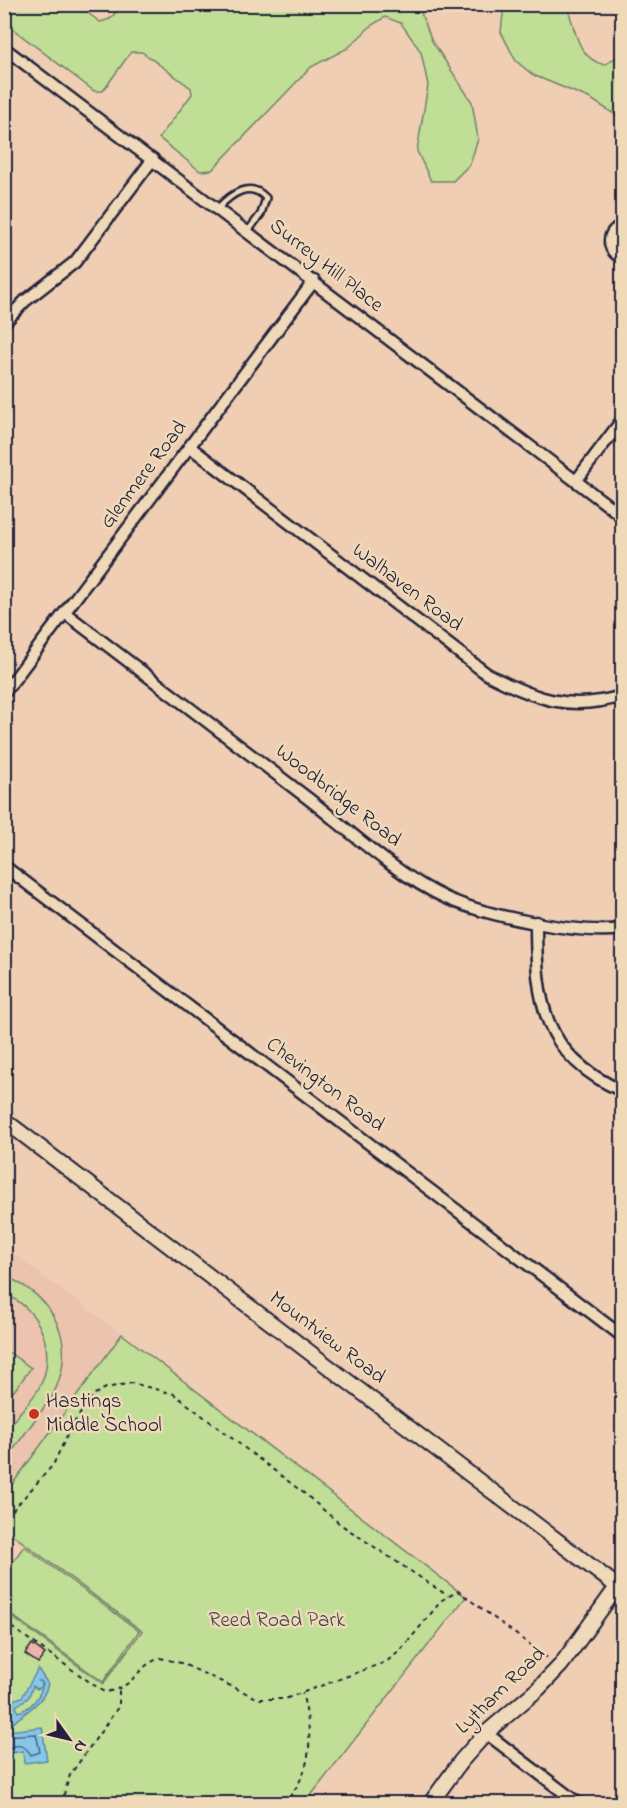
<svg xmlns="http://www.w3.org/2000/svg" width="627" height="1808" font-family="'Indie Flower',sans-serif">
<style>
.built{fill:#ebc3af}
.green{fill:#c0de96;stroke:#718068;stroke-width:1.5}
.water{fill:#86c7e7;stroke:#5e85a2;stroke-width:1.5;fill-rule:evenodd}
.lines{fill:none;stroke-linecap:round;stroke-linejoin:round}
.shore{stroke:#4a6480;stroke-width:1.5}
.building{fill:#eeb4ab;stroke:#22223b;stroke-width:1.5}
.service-casing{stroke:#22223b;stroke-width:10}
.minor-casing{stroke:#22223b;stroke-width:15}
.tertiary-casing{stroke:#22223b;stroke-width:18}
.path{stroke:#22223b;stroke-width:2;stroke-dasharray:4.5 4.5;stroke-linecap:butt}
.service{stroke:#efd9b8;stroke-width:5}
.minor{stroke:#efd9b8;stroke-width:10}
.tertiary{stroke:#efd9b8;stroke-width:14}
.poi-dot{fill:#c8321e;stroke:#efd9b8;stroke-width:2}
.labels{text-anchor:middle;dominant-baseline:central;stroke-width:5;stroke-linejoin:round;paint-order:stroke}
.street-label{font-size:21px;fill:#22223b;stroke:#efd9b8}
.poi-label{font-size:21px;fill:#22223b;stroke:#efd9b8;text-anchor:start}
.park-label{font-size:21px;fill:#42484d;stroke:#efd9b8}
</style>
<rect width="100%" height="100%" fill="#efceb4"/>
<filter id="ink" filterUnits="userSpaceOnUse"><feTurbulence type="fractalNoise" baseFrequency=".0167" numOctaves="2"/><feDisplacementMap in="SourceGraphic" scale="12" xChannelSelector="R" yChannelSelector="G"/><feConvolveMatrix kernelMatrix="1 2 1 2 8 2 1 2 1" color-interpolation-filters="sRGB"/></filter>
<g filter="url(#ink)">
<!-- built -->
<path class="built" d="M5,1248L122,1334L5,1494Z"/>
<!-- green -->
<g class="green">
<path d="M4,5H77L100,22L110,19L122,5H418L432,41L472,102L478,139L470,164L453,181H431L417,151L428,85L421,52L401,23L385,17L372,25L348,48L311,67L212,170L200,171L159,138L192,94L191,88L142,52H131L103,91H94L5,23Z"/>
<path d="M504,5H567C575,29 577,59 605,65L622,53V119L591,99L533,75L516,61L501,32Z"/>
<path d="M5,1276C56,1298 78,1343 53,1395L5,1461C4,1453 2,1441 5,1434C13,1417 30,1404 39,1388C58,1353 41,1309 5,1294Z"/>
<path d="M122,1334L466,1597L305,1803H5V1612L103,1684L142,1631L5,1529V1494Z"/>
<path d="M4,1349L31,1368L5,1403H4Z"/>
<path d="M24,1546L139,1631L103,1682L5,1610V1573Z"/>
</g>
<!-- water -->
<path class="water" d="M38,1669L48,1684C42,1708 20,1712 8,1729V1731L42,1727L47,1760L24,1763L23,1751L12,1753V1757L5,1758V1697L13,1700L22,1697ZM37,1681H41L43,1684C40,1697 31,1709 18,1712L16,1706L28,1698L33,1686L37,1689L42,1687L41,1682Z"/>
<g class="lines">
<!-- shore -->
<path class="shore" d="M4,1736L36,1734L40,1752L31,1755C25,1744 14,1742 4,1752"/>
</g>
<!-- building -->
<path class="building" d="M32,1644L45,1654L38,1663L25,1654Z"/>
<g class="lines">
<defs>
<path id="service" d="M218,208C231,194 250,180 266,198L261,214L248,231"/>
<g id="minor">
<path d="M4,48L622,516"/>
<path d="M622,225C606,232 606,250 622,258"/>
<path d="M4,323L25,301L75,262L153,159"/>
<path d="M190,447L487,674C535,699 569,712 622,696"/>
<path d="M576,481L622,420"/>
<path d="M65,613C146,675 228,737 310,800C351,832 398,876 446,898C487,916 578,935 622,929"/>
<path d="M4,693L314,281"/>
<path d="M4,866L622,1336"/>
<path d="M536,922C536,1001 542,1055 622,1091"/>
<path d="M486,1733L579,1804"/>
</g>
<g id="tertiary">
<path d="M4,1120L622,1590"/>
<path d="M430,1804L461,1761L486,1733L538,1689L561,1665L622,1580"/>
</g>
</defs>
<!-- service casing -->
<use href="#service" class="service-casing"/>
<!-- minor casing -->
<use href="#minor" class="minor-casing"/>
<!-- tertiary casing -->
<use href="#tertiary" class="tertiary-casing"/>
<!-- path -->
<g class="path">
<path d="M4,1473L12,1478"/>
<path d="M4,1514L11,1512L53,1465L71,1427L93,1395L106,1388L132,1383L174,1394L305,1494L340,1524L448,1596"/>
<path d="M4,1622L104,1692C137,1688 133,1668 160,1658L181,1663L259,1699H285L386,1662L401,1650L442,1600L458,1591L549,1659"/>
<path d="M4,1644L7,1643"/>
<path d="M61,1804L70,1775L119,1706V1690"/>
<path d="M283,1804C315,1771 313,1734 302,1693"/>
</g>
<!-- service -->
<use href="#service" class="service"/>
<!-- minor -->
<use href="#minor" class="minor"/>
<!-- tertiary -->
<use href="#tertiary" class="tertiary"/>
</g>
</g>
<!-- markers -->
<circle class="poi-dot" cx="34" cy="1414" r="6"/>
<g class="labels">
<!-- street labels -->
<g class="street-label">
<text transform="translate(326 266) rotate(38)">Surrey Hill Place</text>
<text transform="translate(144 475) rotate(-53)">Glenmere Road</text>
<text transform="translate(407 588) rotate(37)">Walhaven Road</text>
<text transform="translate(338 796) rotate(38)">Woodbridge Road</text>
<text transform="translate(325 1085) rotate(37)">Chevington Road</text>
<text transform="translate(327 1338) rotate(37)">Mountview Road</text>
<text transform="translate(501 1691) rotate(-44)">Lytham Road</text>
</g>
<!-- poi labels -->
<g class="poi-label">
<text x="46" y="1402">Hastings<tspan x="46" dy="24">Middle School</tspan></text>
</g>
<!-- park labels -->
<g class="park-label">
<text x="277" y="1621">Reed Road Park</text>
</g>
</g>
<!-- margin -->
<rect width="627" height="1808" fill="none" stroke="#efd9b8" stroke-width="24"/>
<rect x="12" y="12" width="603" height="1784" fill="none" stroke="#22223b" stroke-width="2" filter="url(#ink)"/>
<!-- north arrow -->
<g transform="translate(69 1739) rotate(124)" stroke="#efd9b8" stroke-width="4.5" paint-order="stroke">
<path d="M0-4.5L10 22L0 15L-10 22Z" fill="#22223b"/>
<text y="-9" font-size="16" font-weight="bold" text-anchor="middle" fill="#22223b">N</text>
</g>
</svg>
